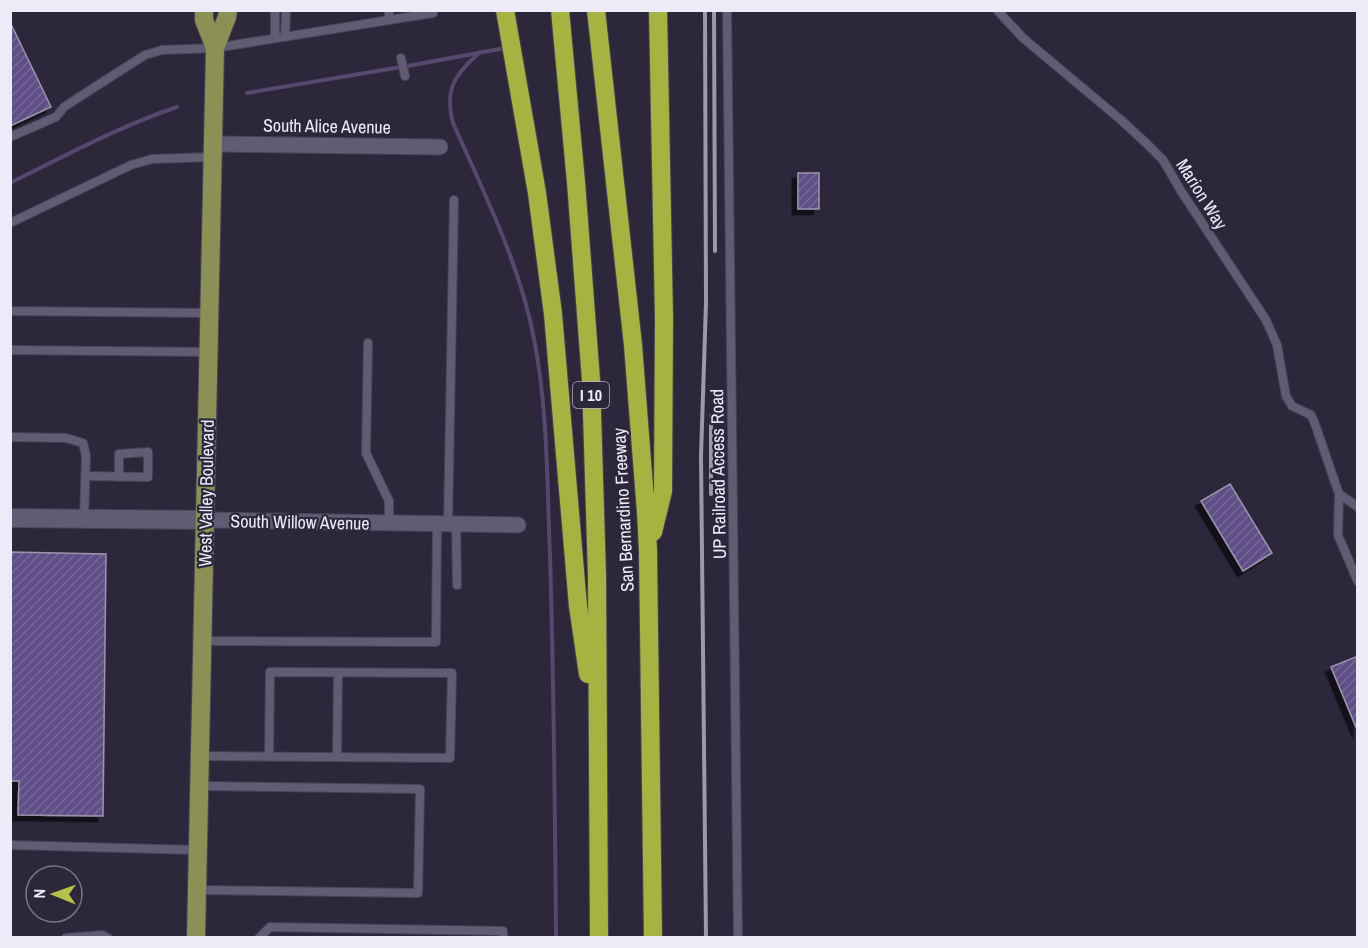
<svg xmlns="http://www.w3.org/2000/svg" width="1368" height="948" font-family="'Archivo Narrow',sans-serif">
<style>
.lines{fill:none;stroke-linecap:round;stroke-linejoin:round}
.stream{stroke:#56486e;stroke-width:4}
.building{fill:url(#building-hatch);stroke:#9b96ae;stroke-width:1.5;filter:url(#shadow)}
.lane-casing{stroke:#484555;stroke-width:10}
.street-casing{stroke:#484555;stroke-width:17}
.secondary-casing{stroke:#484555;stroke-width:20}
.primary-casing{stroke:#484555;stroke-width:20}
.highway-casing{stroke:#484555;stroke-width:20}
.lane{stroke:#615c73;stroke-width:8}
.street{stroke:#615c73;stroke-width:15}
.secondary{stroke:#615c73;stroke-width:18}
.primary{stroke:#8b9055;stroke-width:18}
.highway{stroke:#a7b341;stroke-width:18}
.rail{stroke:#9d99a9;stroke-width:4}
.labels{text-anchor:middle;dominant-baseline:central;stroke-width:4.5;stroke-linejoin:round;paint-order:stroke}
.shield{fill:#2c273b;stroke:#b3b0bf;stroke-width:1.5}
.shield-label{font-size:16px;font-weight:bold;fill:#edebf8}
.street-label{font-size:18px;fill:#edebf8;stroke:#2c273b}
</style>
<defs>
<pattern id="building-hatch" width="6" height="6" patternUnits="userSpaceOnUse" patternTransform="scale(1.5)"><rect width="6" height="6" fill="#5e4f86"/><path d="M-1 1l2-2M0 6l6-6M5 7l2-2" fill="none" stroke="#756898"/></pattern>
<filter id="shadow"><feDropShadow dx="-5.5" dy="5.5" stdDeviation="0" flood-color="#0009"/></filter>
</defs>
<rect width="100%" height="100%" fill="#2c273b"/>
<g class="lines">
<!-- stream -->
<g class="stream">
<path d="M480,52C455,75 444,88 453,123C484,193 520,264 534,339C548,410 547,484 550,556C554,683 555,810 556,938"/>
<path d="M247,93L413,65L505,48"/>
<path d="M10,183C65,156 120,126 177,107"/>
</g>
</g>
<!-- building -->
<g class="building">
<path d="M10,22L51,107L10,126Z"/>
<rect x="798" y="173" width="21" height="36"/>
<path d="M1230,484L1272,553L1243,571L1201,501Z"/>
<path d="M10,552L106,554L103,816L18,815L19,781H10Z"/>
<path d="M1358,656V732L1331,667Z"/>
</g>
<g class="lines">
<defs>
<g id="lane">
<path d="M727,10L738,938"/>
<path d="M997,10L1023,38L1121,120L1146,143L1163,160L1181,191L1266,320L1277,345L1286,396L1292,406L1311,415L1315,424L1339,494L1358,507"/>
<path d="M389,20V10"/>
<path d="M285,37L286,10"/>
<path d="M275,38V10"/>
<path d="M401,58L405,76"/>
<path d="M10,137L56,117L64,107L112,76L145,55L162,50L215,48L433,13V10"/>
<path d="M10,223L131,165L152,159L213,157"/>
<path d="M10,311L208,313"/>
<path d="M368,343L366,453L389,501V523"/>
<path d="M10,350L207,352"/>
<path d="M10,437L66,438L83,443L86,456L84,519"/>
<path d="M86,476L148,477V452L119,454V477"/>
<path d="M1339,494L1338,535L1358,582"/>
<path d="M448,524L454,200"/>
<path d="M456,524L457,585"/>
<path d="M203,641L436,642L437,524"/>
<path d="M200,756C284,757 367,758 450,758L452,673L270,672L269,757"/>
<path d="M337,757L338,673"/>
<path d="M10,845L196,850"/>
<path d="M198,890L418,893L420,789L200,786"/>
<path d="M66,938L102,935L108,938"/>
<path d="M259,938L270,927L503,931V938"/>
</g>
<g id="street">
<path d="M213,144L440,147"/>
<path d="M206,520L518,525"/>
</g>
<path id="secondary" d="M10,518L206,520"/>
<g id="primary">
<path d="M204,10V20L215,48"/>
<path d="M196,938L215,48L227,17L228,10"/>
</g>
<g id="highway">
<path d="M505,10L537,193L553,314L578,606L588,674"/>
<path d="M560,10L576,182L591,380L597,576L599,938"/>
<path d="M596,10L633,345L646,512L648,551L653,938"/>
<path d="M653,532L663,491L664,318L658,10"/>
</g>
</defs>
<!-- lane casing -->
<use href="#lane" class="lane-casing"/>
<!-- street casing -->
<use href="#street" class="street-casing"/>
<!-- secondary casing -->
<use href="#secondary" class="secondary-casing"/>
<!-- primary casing -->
<use href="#primary" class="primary-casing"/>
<!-- highway casing -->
<use href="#highway" class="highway-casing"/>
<!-- lane -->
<use href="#lane" class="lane"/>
<!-- street -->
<use href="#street" class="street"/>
<!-- secondary -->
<use href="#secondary" class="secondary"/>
<!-- primary -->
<use href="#primary" class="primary"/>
<!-- highway -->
<use href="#highway" class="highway"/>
<!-- rail -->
<g class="rail">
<path d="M705,10L706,303L701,456L706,938"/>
<path d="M714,10L715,251"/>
<path d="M711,494V416"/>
</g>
</g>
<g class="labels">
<!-- shield labels -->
<rect class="shield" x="573" y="382" width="36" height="26" rx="4.5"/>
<g class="shield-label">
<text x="591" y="395">I 10</text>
</g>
<!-- street labels -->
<g class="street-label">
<text transform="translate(327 126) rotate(1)">South Alice Avenue</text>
<text transform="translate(1202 194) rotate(58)">Marion Way</text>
<text transform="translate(718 474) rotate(-91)">UP Railroad Access Road</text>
<text transform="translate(206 493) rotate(-89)">West Valley Boulevard</text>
<text transform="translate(623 510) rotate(-93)">San Bernardino Freeway</text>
<text transform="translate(300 522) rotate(1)">South Willow Avenue</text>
</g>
</g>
<!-- border -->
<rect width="1368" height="948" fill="none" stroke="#edebf8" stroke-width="24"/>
<!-- north arrow -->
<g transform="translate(54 894) rotate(271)"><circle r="28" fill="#2c273b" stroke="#797587" stroke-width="1.5"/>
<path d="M0-4.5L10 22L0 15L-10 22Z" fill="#b4c24a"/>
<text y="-9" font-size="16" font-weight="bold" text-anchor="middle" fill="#edebf8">N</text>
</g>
</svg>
